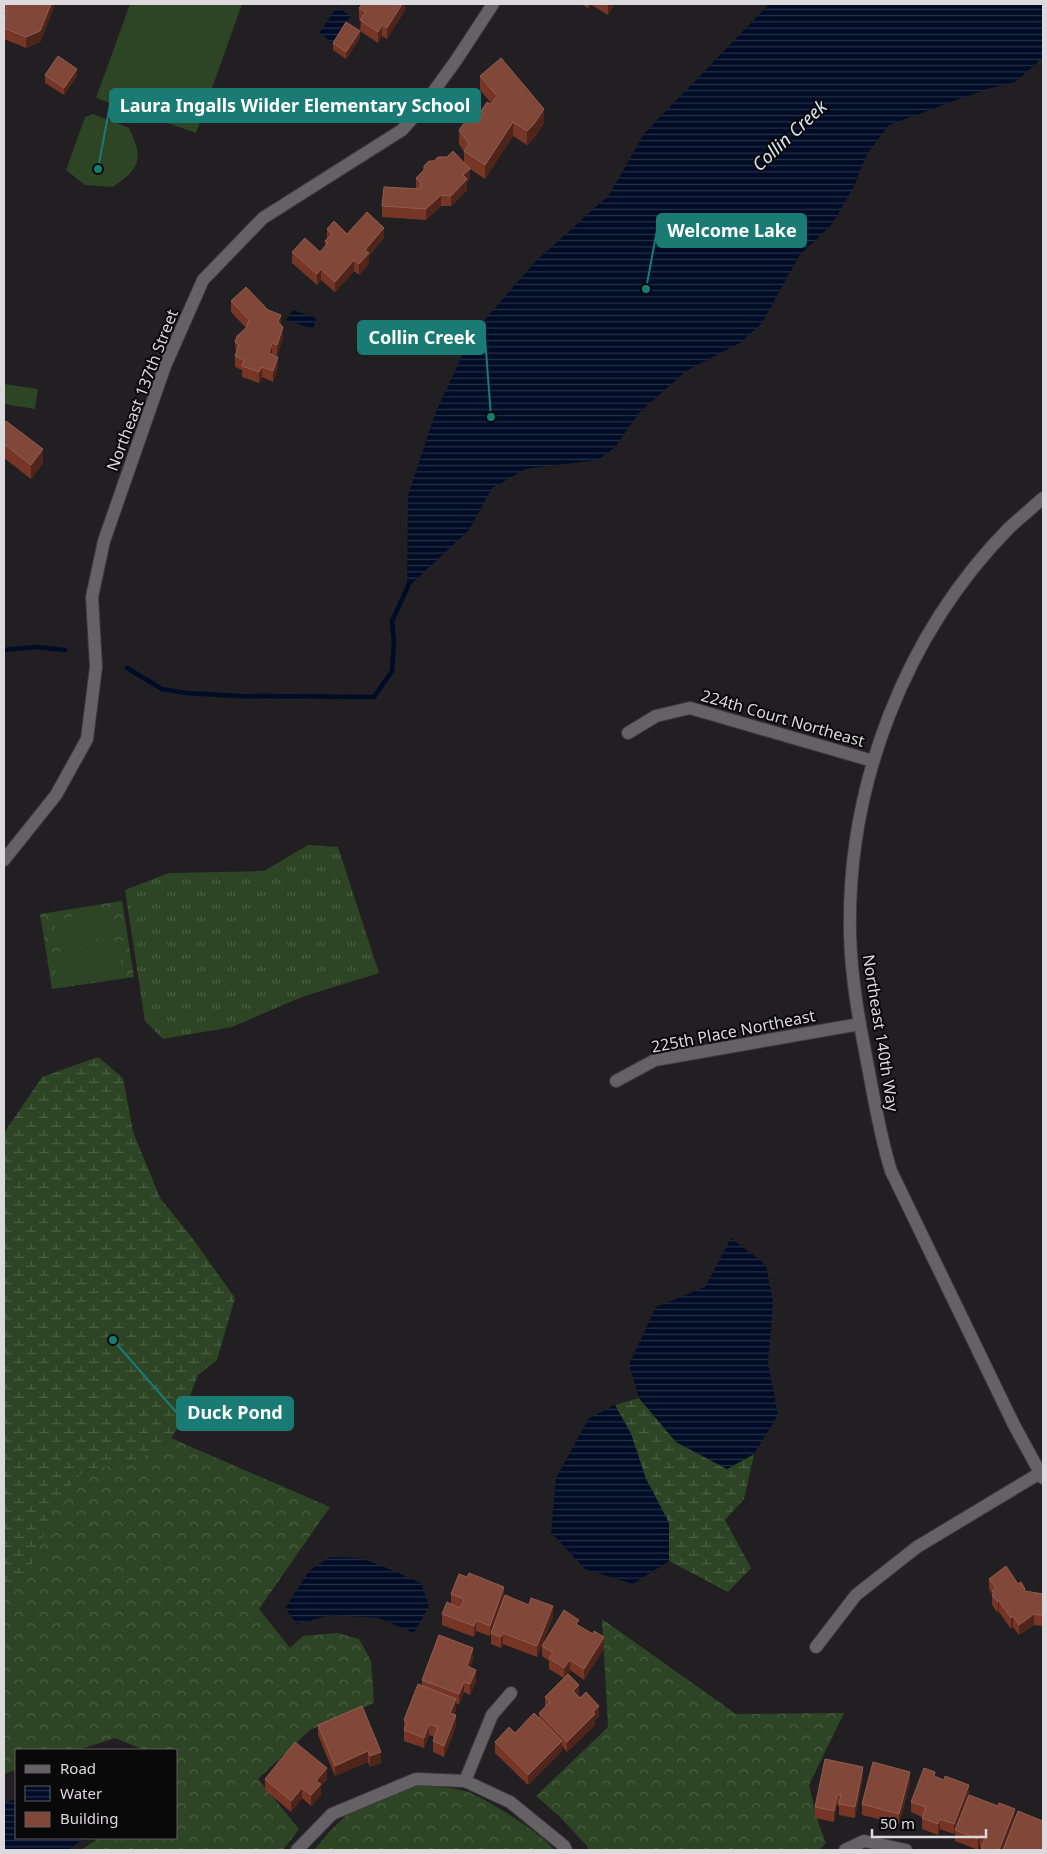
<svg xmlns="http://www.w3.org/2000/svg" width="1047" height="1854" font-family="'Noto Sans',sans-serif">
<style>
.grass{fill:url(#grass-tufts)}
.forest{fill:url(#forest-crowns)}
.wetland{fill:url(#wetland-marsh)}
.garden{fill:#2d4524}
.water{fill:url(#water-rules)}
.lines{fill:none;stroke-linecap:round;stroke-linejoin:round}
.stream{stroke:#000c26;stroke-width:4.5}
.minor-casing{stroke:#3d3b3d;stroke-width:14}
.minor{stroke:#646264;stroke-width:12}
.wall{fill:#763525}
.shaded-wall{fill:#4f251b}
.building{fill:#814738;stroke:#8f5e52}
.labels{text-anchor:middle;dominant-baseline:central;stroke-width:4;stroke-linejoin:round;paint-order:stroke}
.street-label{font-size:16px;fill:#dcdadc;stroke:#0a090a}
.water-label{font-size:18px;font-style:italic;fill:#d6e4f4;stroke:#0a090a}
.leader{fill:none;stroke:#197b74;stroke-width:2}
.callout-dot{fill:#197b74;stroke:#0a090a;stroke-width:2}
.callout{fill:#197b74;stroke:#197b74;stroke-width:2}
.callout-label{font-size:18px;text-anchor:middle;font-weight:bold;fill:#fff}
</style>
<defs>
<pattern id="grass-tufts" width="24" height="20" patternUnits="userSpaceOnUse" patternTransform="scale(1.25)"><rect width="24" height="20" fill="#2d4524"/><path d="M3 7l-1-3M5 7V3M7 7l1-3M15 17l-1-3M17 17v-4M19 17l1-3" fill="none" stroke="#4b5f43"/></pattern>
<pattern id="forest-crowns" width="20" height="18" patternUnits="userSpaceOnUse" patternTransform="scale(1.25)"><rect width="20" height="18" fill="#2d4524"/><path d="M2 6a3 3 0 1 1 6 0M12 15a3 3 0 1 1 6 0" fill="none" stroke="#4b5f43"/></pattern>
<pattern id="wetland-marsh" width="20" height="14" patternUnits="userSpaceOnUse" patternTransform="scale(1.25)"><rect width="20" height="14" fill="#2d4524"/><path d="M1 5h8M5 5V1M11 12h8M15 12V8" fill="none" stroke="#4b5f43"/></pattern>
<pattern id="water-rules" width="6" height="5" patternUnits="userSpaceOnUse" patternTransform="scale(1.25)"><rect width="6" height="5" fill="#000c26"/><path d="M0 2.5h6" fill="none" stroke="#252f45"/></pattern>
</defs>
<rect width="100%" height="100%" fill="#211f22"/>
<!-- grass -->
<path class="grass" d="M308,845L338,847L379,973L302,997L232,1027L163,1039L145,1021L125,890L169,873L264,871Z"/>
<!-- forest -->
<g class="forest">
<path d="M122,901L134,977L52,989L40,914Z"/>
<path d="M171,1438L330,1507L259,1609L290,1648L303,1636L337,1633L359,1639L371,1661L374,1703L310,1730L258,1779L299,1829L283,1850H81L99,1838H176V1750H144L115,1738L78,1750H16V1770L4,1774V1596L34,1561L56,1502L84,1471L135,1460L160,1447Z"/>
<path d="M602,1619L736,1714L844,1713L809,1785L818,1822L826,1843L819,1850H589L587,1846L559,1816L536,1796L608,1727Z"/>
<path d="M419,1785C434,1787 450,1787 465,1791C483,1796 544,1835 554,1850H314L330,1831L352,1810Z"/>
</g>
<!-- wetland -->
<g class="wetland">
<path d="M98,1057L123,1078L133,1132L160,1198L190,1235L235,1298L217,1360L198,1375L178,1428L171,1438L160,1447L135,1460L84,1471L56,1502L34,1561L4,1596V1133L42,1077Z"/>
<path d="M639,1398L676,1442L727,1469L754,1454L744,1499L725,1520L751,1568L728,1592L669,1561V1523L646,1479L631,1434L615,1405Z"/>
</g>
<!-- garden -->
<g class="garden">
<path d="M130,4H242L196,133L96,98Z"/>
<path d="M93,114L129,128C144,159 140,168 113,187L85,185L66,170L85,117Z"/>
<path d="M4,384L38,389L35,409L4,404Z"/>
<path d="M108,912L111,937L58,945L54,920Z"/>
<path d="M118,943L123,977L58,987L53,953Z"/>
</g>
<!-- water -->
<g class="water">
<path d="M769,4H1043V55L1038,62L1015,82L987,89L889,125L867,154L854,186L833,223L799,256L762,323L740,343L686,371L639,413L615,447L598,460L526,469L492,488L469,530L407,588L408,495L435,414L465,349L487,317L536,261L609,195L644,134Z"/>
<path d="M337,7L351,16L333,43L319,33Z"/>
<path d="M293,310L316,318L313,329L286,320Z"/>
<path d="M731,1238L766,1265L773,1302L768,1363L778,1415L754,1454L727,1469L676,1442L639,1398L629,1364L656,1307L705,1287Z"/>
<path d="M615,1405L631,1434L646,1479L669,1523V1561L633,1584L585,1569L551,1532L556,1478L589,1418Z"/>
<path d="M330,1557L360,1558L382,1566L421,1583L429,1606L414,1633L379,1618L331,1615L297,1624L285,1608L309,1571Z"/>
<path d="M16,1799V1838H85L68,1850H4V1803Z"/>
</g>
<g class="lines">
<!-- stream -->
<g class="stream">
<path d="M4,650L36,647L65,650"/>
<path d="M127,668L162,689L186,693L239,696L374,697L392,671L394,641L392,621L409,584"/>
</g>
<defs>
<g id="minor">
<path d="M1043,498C1032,508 1020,518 1009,528C905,634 847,785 850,933C851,980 860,1026 869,1072C875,1105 881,1139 891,1171L1014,1425L1043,1478"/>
<path d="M628,733L656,716L690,708L873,761"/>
<path d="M4,860L56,795L87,739L96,667L92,597L104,541L165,366L203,280L263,218L402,130L421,109L457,59L493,4"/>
<path d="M616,1081L655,1060L860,1024"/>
<path d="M816,1647L856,1595L917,1547L1040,1473"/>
<path d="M465,1781L492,1715L511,1693"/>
<path d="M297,1850L332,1814L416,1779L465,1781L510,1802L564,1846L566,1850"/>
<path d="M845,1850L864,1841L906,1850"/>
</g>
</defs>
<!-- minor casing -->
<use href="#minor" class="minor-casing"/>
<!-- minor -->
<use href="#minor" class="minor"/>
</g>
<!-- wall -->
<g class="wall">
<path d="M4,4H55L40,42L26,48L4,39Z"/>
<path d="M362,4H405V10L387,39L382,36L378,43L360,31L361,20L359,19V8Z"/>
<path d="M581,4H614L608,15L590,4L588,8Z"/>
<path d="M360,38L346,59L333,50V43Z"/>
<path d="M45,75L77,76L64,95L45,83Z"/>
<path d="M480,76L544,123L534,138L527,145L513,136L485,179L470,169V179L467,182V190L451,206H441L426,220L382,217V206L416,189V178L464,163V152L459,144V130L477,124L481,118V111L492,104L480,90Z"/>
<path d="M327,229L347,234L384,238L369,256V264L359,275L354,271L335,292L321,280L317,285L292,263V252H320L325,246V241L327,240Z"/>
<path d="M231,301L281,325L283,338L277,355L272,354L278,367L273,382L262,377L259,383L242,377V370L235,367V356L236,353L235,342L246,328L231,312Z"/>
<path d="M4,424L43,463L31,479L4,458Z"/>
<path d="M989,1579L1018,1584L1025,1591L1043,1594V1626L1034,1625L1019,1635L1013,1627L1011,1629L999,1612L998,1613L992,1605V1594L989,1589Z"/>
<path d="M451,1594L504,1598L553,1617L537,1657L503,1644L501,1648L491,1644V1633L490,1636L476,1631L474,1637L442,1625V1614L451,1604Z"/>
<path d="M542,1646L604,1648L584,1680L570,1670L566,1676L579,1696L599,1716L595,1720V1725L567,1752L562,1746V1751L528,1785L495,1753V1742L515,1733L539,1718V1713L545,1707V1697L564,1678L549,1669V1661L542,1656Z"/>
<path d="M473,1659L470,1668L476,1681L470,1695L464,1692L459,1705L456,1703V1710L454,1714L456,1726L444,1757L433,1752V1741L434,1737L429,1735L424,1748L404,1741V1720L422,1686V1680Z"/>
<path d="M362,1706L381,1763L370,1767L368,1762L335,1776L318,1735V1725Z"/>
<path d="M863,1777L855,1818L839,1815V1806L837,1805L834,1822L815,1818V1807Z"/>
<path d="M935,1777L969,1796L1015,1820L1043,1850H981L982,1847L980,1846L978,1850L955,1841V1831L954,1834L940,1829L938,1835L922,1829V1817L911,1812V1802Z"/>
<path d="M265,1779H327L321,1786V1795L311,1806L302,1798L291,1812L265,1790Z"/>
<path d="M910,1783L899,1824L862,1815V1804Z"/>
</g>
<!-- shaded-wall -->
<g class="shaded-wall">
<path d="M51,4H55L40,42L26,48V37Z"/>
<path d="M402,4H405V10L387,39V28Z"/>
<path d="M608,4H614L608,15Z"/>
<path d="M7,11L4,24V13Z"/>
<path d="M382,25V36L378,43V32Z"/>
<path d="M360,31V38L346,59V52Z"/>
<path d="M77,69V76L64,95V88Z"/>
<path d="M544,109V123L534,138L527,145V131Z"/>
<path d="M513,122V136L485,179V165Z"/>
<path d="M470,169V179L467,182V190L451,206V196L463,175Z"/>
<path d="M441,195V206L426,220V209Z"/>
<path d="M384,228V238L369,256V264L359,275V264L365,250Z"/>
<path d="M354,260V271L335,292V282Z"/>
<path d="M321,269V280L317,285V274Z"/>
<path d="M281,315V326L278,322Z"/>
<path d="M283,327V338L277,355V345Z"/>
<path d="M272,343V354L269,364V353Z"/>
<path d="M278,357V367L273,382V371Z"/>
<path d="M262,367V377L259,383V372Z"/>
<path d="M43,449V463L31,479V465Z"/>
<path d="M504,1587V1598L490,1636V1626Z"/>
<path d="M999,1601V1612L998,1613V1602Z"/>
<path d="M553,1606V1617L537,1657V1646Z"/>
<path d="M1034,1614V1625L1019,1635V1625Z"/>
<path d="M1013,1616V1627L1011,1629V1618Z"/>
<path d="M476,1620V1631L474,1637V1626Z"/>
<path d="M503,1633V1644L501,1648V1637Z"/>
<path d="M604,1637V1648L584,1680V1669Z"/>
<path d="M473,1648V1659L467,1677V1666Z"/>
<path d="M570,1660V1670L564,1679V1668Z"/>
<path d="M476,1670V1681L470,1695V1684Z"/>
<path d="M464,1682V1692L459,1705V1694Z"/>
<path d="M579,1685V1696L573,1701V1691Z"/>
<path d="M456,1699V1710L450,1723V1713Z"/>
<path d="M599,1706V1716L595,1720V1725L567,1752V1742L593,1712Z"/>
<path d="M456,1715V1726L444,1757V1746Z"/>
<path d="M429,1724V1735L424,1748V1738Z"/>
<path d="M562,1741V1751L528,1785V1775Z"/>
<path d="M368,1751V1762L335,1776V1766Z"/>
<path d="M381,1752V1763L370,1767V1756Z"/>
<path d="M863,1767V1777L855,1818V1807Z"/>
<path d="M327,1768V1779L321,1786V1795L311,1806V1795L316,1781Z"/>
<path d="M910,1772V1783L899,1824V1814Z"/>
<path d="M969,1785V1796L954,1834V1824Z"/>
<path d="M302,1788V1798L291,1812V1801Z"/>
<path d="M837,1795V1805L834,1822V1811Z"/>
<path d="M1015,1809V1820L1003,1850H999Z"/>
<path d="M940,1819V1829L938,1835V1824Z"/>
<path d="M980,1835V1846L978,1850V1839Z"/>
</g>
<!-- building -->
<g class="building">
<path d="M4,4H51L40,31L26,37L4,28V23L7,11L4,13Z"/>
<path d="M363,4H402L387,28L382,25L378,32L360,20L366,12L359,8Z"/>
<path d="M346,22L360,31L346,52L333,43Z"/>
<path d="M58,56L77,69L64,88L45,75Z"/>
<path d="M501,58L544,109L534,124L527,131L513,122L485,165L464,151L469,144L459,130L468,118L477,124L483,114L481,111L487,102L491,104L497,96L480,76Z"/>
<path d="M453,151L470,169L463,175L467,179L451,196L441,195L426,209L382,206L384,187L420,189L421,183L416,178L424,170V166L429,161H434L438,157H447Z"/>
<path d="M367,212L384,228L365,250L369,253L359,264L354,260L335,282L321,269L317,274L292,252L305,238L320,252L328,243L325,241L332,234L327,229L334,221L347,234Z"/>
<path d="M246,287L268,310L281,315L278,322L283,327L277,345L272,343L269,353L278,357L273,371L262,367L259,372L242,366L244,360L235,356L239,345L235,342L237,336L246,328L249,320L231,301Z"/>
<path d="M6,421L43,449L31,465L4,444V424Z"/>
<path d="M1006,1566L1018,1584L1021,1582L1025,1589L1024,1590L1025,1591L1043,1594V1616L1034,1614L1019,1625L1013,1616L1011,1618L999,1601L998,1602L992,1595L994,1593L992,1591L996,1588L989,1579Z"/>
<path d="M469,1573L504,1587L490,1626L476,1620L474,1626L442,1614L447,1602L460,1608L464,1599L451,1594L459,1574L467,1577Z"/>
<path d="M505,1595L529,1605L531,1598L553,1606L537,1646L503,1633L501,1637L491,1633Z"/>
<path d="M564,1610L579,1620L576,1624L593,1634L594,1631L604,1637L584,1669L570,1660L564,1668L549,1658L553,1653L542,1646Z"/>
<path d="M439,1635L473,1648L467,1666L476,1670L470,1684L464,1682L459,1694L422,1680Z"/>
<path d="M568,1674L579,1685L573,1691L580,1698L586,1692L599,1706L593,1712L595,1714L567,1742L539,1713L550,1702L545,1697Z"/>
<path d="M418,1684L456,1699L450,1713L456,1715L444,1746L433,1741L438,1727L429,1724L424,1738L404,1730L407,1722L404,1720Z"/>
<path d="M362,1706L381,1752L370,1756L368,1751L335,1766L318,1725Z"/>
<path d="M534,1713L562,1741L528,1775L495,1742L509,1727L515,1733Z"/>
<path d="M295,1742L327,1768L316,1781L321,1784L311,1795L302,1788L291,1801L265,1779Z"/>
<path d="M825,1759L863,1767L855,1807L839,1804L841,1795H837L834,1811L815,1807Z"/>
<path d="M873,1762L910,1772L899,1814L862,1804Z"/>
<path d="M924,1768L935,1772L934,1776L944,1780L945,1776L969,1785L954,1824L940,1819L938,1824L922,1818L926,1807L911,1802Z"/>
<path d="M969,1795L998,1806L999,1803L1015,1809L999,1850H986L981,1848L986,1837L980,1835L978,1839L955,1830Z"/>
<path d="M1018,1811L1043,1821V1850H1023V1849H1022L1021,1850H1003Z"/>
</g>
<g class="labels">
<!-- street labels -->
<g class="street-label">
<text transform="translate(142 390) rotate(-69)">Northeast 137th Street</text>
<text transform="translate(783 718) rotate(16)">224th Court Northeast</text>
<text transform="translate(733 1031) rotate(-11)">225th Place Northeast</text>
<text transform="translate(881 1033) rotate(81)">Northeast 140th Way</text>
</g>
<!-- water labels -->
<g class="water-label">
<text transform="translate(789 135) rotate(-43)">Collin Creek</text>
</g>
</g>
<!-- callouts -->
<path class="leader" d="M98 169L110 105M646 289L657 230M491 417L485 337M113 1340L177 1413"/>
<g class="callout-dot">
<circle cx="98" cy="169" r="5"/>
<circle cx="646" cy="289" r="5"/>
<circle cx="491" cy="417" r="5"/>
<circle cx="113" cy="1340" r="5"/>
</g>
<g class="callout">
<rect x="110" y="89" width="370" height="33" rx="5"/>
<rect x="657" y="214" width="149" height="33" rx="5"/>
<rect x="358" y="321" width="127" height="33" rx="5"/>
<rect x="177" y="1397" width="116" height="33" rx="5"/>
</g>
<g class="callout-label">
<text x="295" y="112">Laura Ingalls Wilder Elementary School</text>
<text x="732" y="237">Welcome Lake</text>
<text x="422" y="344">Collin Creek</text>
<text x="235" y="1419">Duck Pond</text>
</g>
<!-- border -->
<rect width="1047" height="1854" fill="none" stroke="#dcdadc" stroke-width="10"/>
<!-- legend -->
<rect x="15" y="1749" width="162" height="90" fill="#0a090a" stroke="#5e5d5e"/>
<rect x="25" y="1765" width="25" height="8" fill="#646264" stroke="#5e5d5e"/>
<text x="60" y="1774" font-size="15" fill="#dcdadc">Road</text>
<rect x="25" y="1786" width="25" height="15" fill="url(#water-rules)" stroke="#5e5d5e"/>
<text x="60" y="1799" font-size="15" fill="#dcdadc">Water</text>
<rect x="25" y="1812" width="25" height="15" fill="#814738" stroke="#5e5d5e"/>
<text x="60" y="1824" font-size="15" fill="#dcdadc">Building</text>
<!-- scale -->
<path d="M872 1829v8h114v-8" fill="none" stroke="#dcdadc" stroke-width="2.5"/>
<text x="880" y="1829" font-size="15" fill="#dcdadc" stroke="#0a090a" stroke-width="4" paint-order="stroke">50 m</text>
</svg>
